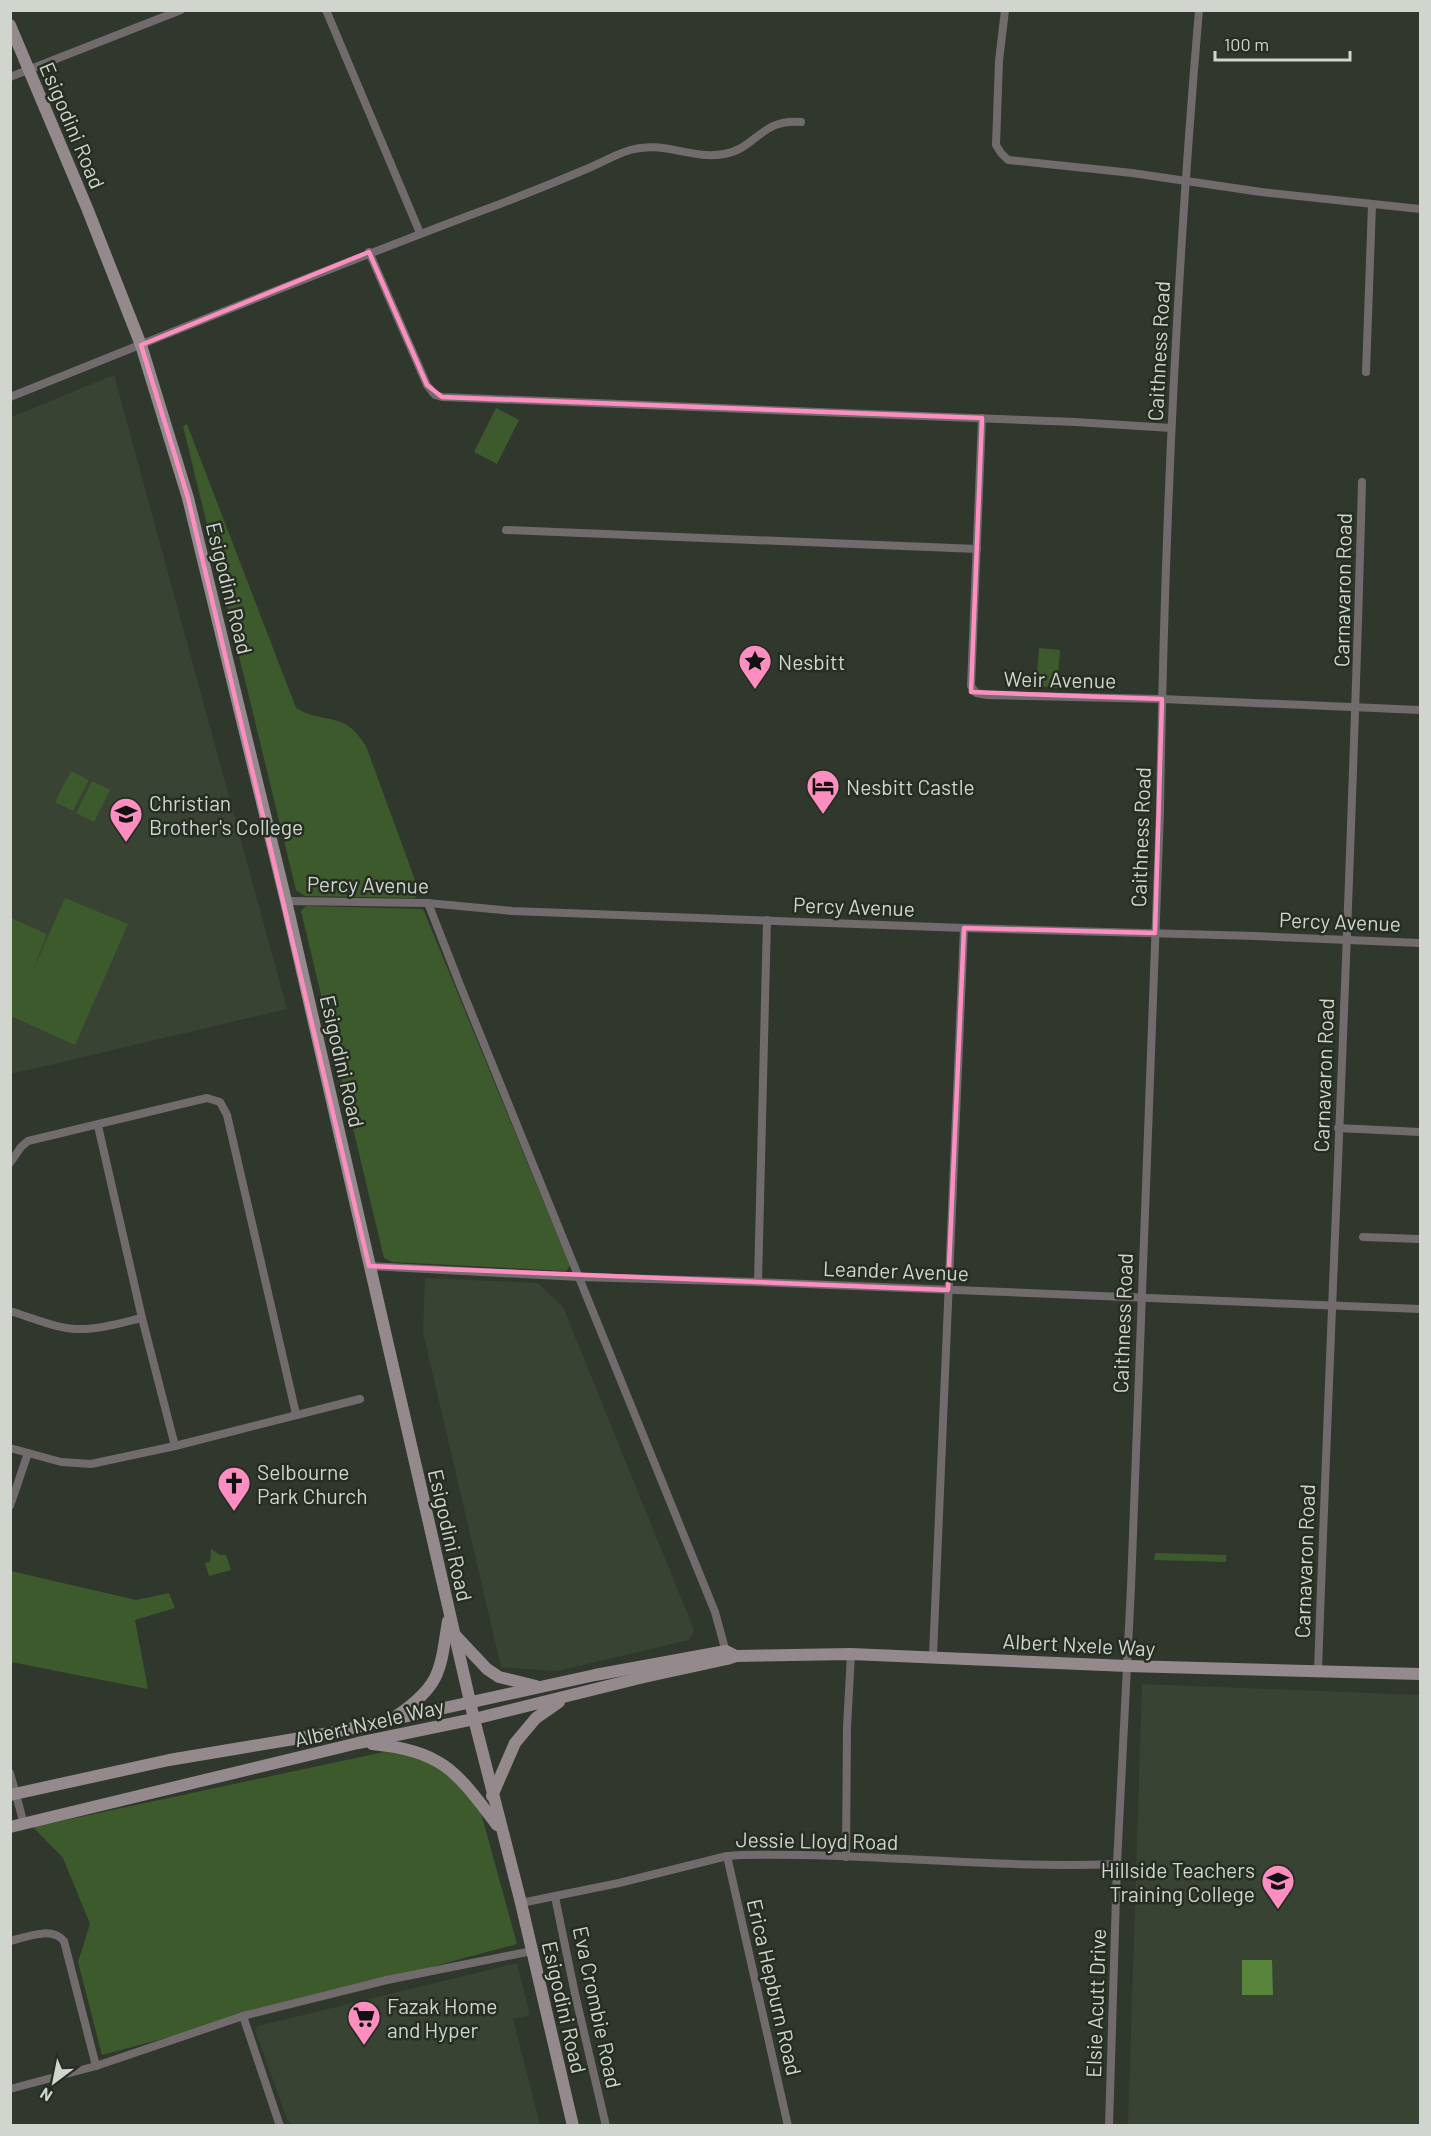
<svg xmlns="http://www.w3.org/2000/svg" width="1431" height="2136" font-family="Barlow,sans-serif">
<style>
.built{fill:#394333}
.green{fill:#3d5a2c}
.water{fill:#57833b}
.lines{fill:none;stroke-linecap:round;stroke-linejoin:round}
.minor{stroke:#716b6d;stroke-width:8}
.secondary{stroke:#94898d;stroke-width:12}
.marked{fill:none;stroke:#fd8ebf;stroke-width:4.5;stroke-linejoin:round}
.labels{text-anchor:middle;dominant-baseline:central;stroke-width:5;stroke-linejoin:round;paint-order:stroke}
.street-label{font-size:21px;fill:#d0d5ce;stroke:#262d22}
.poi-label{font-size:21px;fill:#d0d5ce;stroke:#262d22;text-anchor:start}
</style>
<rect width="100%" height="100%" fill="#30372c"/>
<!-- built -->
<g class="built">
<path d="M114,375L287,1009L11,1074V417Z"/>
<path d="M425,1278L538,1283L563,1307L694,1630L689,1640L557,1671L501,1667L423,1332Z"/>
<path d="M1142,1684L1420,1695V2125L1128,2126Z"/>
<path d="M517,1963L530,2015L513,2019L540,2125L292,2126L287,2119L255,2030L258,2026Z"/>
</g>
<!-- green -->
<g class="green">
<path d="M496,408L519,420L497,464L474,452Z"/>
<path d="M187,424L296,708C327,726 343,709 366,746L418,888V895L414,898L305,896L296,890L183,426Z"/>
<path d="M1039,648L1060,650L1057,688L1036,686Z"/>
<path d="M71,771L89,780L73,811L55,802Z"/>
<path d="M92,781L110,790L94,822L76,813Z"/>
<path d="M65,898L128,924L75,1045L13,1017L11,1022V918L47,934L31,975Z"/>
<path d="M306,906L423,909L570,1266L566,1271L392,1262L384,1258L301,911Z"/>
<path d="M211,1549L220,1555H226L231,1570L209,1576L205,1563L210,1562Z"/>
<path d="M1155,1553L1226,1555V1562L1154,1560Z"/>
<path d="M11,1571L136,1600L169,1593L175,1608L135,1620L148,1689L11,1662Z"/>
<path d="M384,1752L412,1755L439,1768L460,1785L481,1813L517,1944L102,2055L78,1962L90,1924L63,1858L33,1827Z"/>
</g>
<!-- water -->
<path class="water" d="M1242,1960H1272L1273,1995H1242Z"/>
<g class="lines">
<!-- minor -->
<g class="minor">
<path d="M326,10L420,233"/>
<path d="M1005,10L999,61L996,145L1001,153L1008,160L1132,173L1261,192L1420,209"/>
<path d="M10,77L181,10"/>
<path d="M369,252L427,385L435,395L442,397L1075,422L1171,428"/>
<path d="M1366,372L1372,205"/>
<path d="M10,397C173,332 335,265 500,204C528,193 556,182 584,170C599,164 614,155 630,150C664,140 691,160 724,154C756,149 761,118 801,122"/>
<path d="M982,418L971,686L976,693L987,695L1162,699L1420,710"/>
<path d="M506,530L977,549"/>
<path d="M286,901L428,903L512,911L964,928L1255,936L1420,943"/>
<path d="M428,903L460,985L715,1612L727,1656"/>
<path d="M98,1126L142,1318L175,1446"/>
<path d="M1338,1128L1420,1132"/>
<path d="M10,1163L21,1147L28,1141L194,1101L207,1098L220,1102L227,1115L296,1414"/>
<path d="M1363,1237L1420,1239"/>
<path d="M369,1266L579,1277L758,1282L1420,1309"/>
<path d="M758,1282L767,920"/>
<path d="M10,1311C33,1318 59,1330 83,1329C103,1329 123,1322 142,1318"/>
<path d="M10,1448L61,1462L91,1464L175,1446L360,1399"/>
<path d="M10,1506L28,1453"/>
<path d="M933,1656L964,928"/>
<path d="M1318,1671C1332,1274 1352,878 1362,482"/>
<path d="M10,1773L24,1824"/>
<path d="M727,1856L788,2126"/>
<path d="M846,1857L847,1727L851,1654"/>
<path d="M555,1897L575,1994L606,2126"/>
<path d="M521,1903L619,1883L727,1856L741,1855C866,1852 992,1869 1117,1864"/>
<path d="M10,1941C27,1937 51,1926 64,1941L96,2066"/>
<path d="M243,2016L280,2126"/>
<path d="M10,2089L96,2066L243,2016L387,1980L532,1951"/>
<path d="M1109,2126L1117,1864L1131,1587L1160,812C1164,545 1176,277 1199,10"/>
</g>
<!-- secondary -->
<g class="secondary">
<path d="M10,25L87,208L141,345L188,498L286,901L474,1719L521,1903L573,2126"/>
<path d="M455,1635L487,1669L499,1677L536,1686"/>
<path d="M398,1715C441,1685 440,1671 448,1621"/>
<path d="M372,1744C443,1751 456,1771 497,1825"/>
<path d="M10,1795L169,1760L330,1733L595,1675L726,1651L736,1656L851,1654L1127,1666L1420,1674"/>
<path d="M492,1796L515,1743L536,1718L559,1702"/>
<path d="M10,1827L358,1743L474,1719L644,1677L727,1659L736,1656"/>
</g>
</g>
<!-- marked area -->
<path class="marked" d="M369,252L427,385L442,397L982,418L971,692L1162,699L1155,933L964,928L948,1290L369,1266L188,498L141,345Z"/>
<!-- icons -->
<defs>
<symbol id="sight-pin" viewBox="-11 -11 22 30"><path d="M0 17L-7.5 6A9.5 9.5 0 1 1 7.5 6Z" fill="#fd8ebf" stroke="#262d22"/><path d="M0-6L1.8-2.2L6-1.7L2.9 1.2L3.7 5.4L0 3.3L-3.7 5.4L-2.9 1.2L-6-1.7L-1.8-2.2Z" fill="#111"/></symbol>
<symbol id="hotel-pin" viewBox="-11 -11 22 30"><path d="M0 17L-7.5 6A9.5 9.5 0 1 1 7.5 6Z" fill="#fd8ebf" stroke="#262d22"/><path d="M-6-4.5h1.5V1H6V5H4.5V3h-9V5H-6ZM-4 0a1.8 1.8 0 1 1 3.6 0ZM.5 0V-2.5h3Q6-2.5 6 0Z" fill="#111"/></symbol>
<symbol id="school-pin" viewBox="-11 -11 22 30"><path d="M0 17L-7.5 6A9.5 9.5 0 1 1 7.5 6Z" fill="#fd8ebf" stroke="#262d22"/><path d="M0-5L7-2L0 1L-7-2ZM-4 1L0 2.5L4 1V4Q0 6-4 4Z" fill="#111"/></symbol>
<symbol id="church-pin" viewBox="-11 -11 22 30"><path d="M0 17L-7.5 6A9.5 9.5 0 1 1 7.5 6Z" fill="#fd8ebf" stroke="#262d22"/><path d="M-1.2-6h2.4v3.5h3.3v2.4h-3.3V6h-2.4V-.1h-3.3v-2.4h3.3Z" fill="#111"/></symbol>
<symbol id="university-pin" viewBox="-11 -11 22 30"><path d="M0 17L-7.5 6A9.5 9.5 0 1 1 7.5 6Z" fill="#fd8ebf" stroke="#262d22"/><path d="M0-5L7-2L0 1L-7-2ZM-4 1L0 2.5L4 1V4Q0 6-4 4Z" fill="#111"/></symbol>
<symbol id="supermarket-pin" viewBox="-11 -11 22 30"><path d="M0 17L-7.5 6A9.5 9.5 0 1 1 7.5 6Z" fill="#fd8ebf" stroke="#262d22"/><path d="M-6-5.5h2.5l.6 2H6L4.5 2H-2.5L-4.4-4H-6ZM-1.5 3.2a1.3 1.3 0 1 0 .1 0ZM3 3.2a1.3 1.3 0 1 0 .1 0Z" fill="#111"/></symbol>
</defs>
<g fill-rule="evenodd">
<use href="#sight-pin" x="736" y="642" width="38" height="52"/>
<use href="#hotel-pin" x="804" y="767" width="38" height="52"/>
<use href="#school-pin" x="107" y="795" width="38" height="52"/>
<use href="#church-pin" x="215" y="1464" width="38" height="52"/>
<use href="#university-pin" x="1259" y="1862" width="38" height="52"/>
<use href="#supermarket-pin" x="345" y="1998" width="38" height="52"/>
</g>
<g class="labels">
<!-- street labels -->
<g class="street-label">
<text transform="translate(73 125) rotate(67)">Esigodini Road</text>
<text transform="translate(1158 351) rotate(-87)">Caithness Road</text>
<text transform="translate(230 588) rotate(76)">Esigodini Road</text>
<text transform="translate(1342 590) rotate(-89)">Carnavaron Road</text>
<text transform="translate(1060 679) rotate(1)">Weir Avenue</text>
<text transform="translate(1140 837) rotate(-88)">Caithness Road</text>
<text transform="translate(368 884) rotate(1)">Percy Avenue</text>
<text transform="translate(854 906) rotate(2)">Percy Avenue</text>
<text transform="translate(1340 921) rotate(2)">Percy Avenue</text>
<text transform="translate(343 1061) rotate(77)">Esigodini Road</text>
<text transform="translate(1323 1075) rotate(-88)">Carnavaron Road</text>
<text transform="translate(896 1270) rotate(2)">Leander Avenue</text>
<text transform="translate(1122 1323) rotate(-88)">Caithness Road</text>
<text transform="translate(451 1535) rotate(77)">Esigodini Road</text>
<text transform="translate(1304 1561) rotate(-88)">Carnavaron Road</text>
<text transform="translate(1079 1644) rotate(3)">Albert Nxele Way</text>
<text transform="translate(369 1722) rotate(-13)">Albert Nxele Way</text>
<text transform="translate(817 1840) rotate(1)">Jessie Lloyd Road</text>
<text transform="translate(775 1987) rotate(77)">Erica Hepburn Road</text>
<text transform="translate(1095 2003) rotate(-88)">Elsie Acutt Drive</text>
<text transform="translate(565 2007) rotate(77)">Esigodini Road</text>
<text transform="translate(598 2007) rotate(78)">Eva Crombie Road</text>
</g>
<!-- poi labels -->
<g class="poi-label">
<text x="778" y="661">Nesbitt</text>
<text x="846" y="786">Nesbitt Castle</text>
<text x="149" y="802">Christian<tspan x="149" dy="24">Brother's College</tspan></text>
<text x="257" y="1471">Selbourne<tspan x="257" dy="24">Park Church</tspan></text>
<text x="1255" y="1869" text-anchor="end">Hillside Teachers<tspan x="1255" dy="24">Training College</tspan></text>
<text x="387" y="2005">Fazak Home<tspan x="387" dy="24">and Hyper</tspan></text>
</g>
</g>
<!-- border -->
<rect width="1431" height="2136" fill="none" stroke="#d0d5ce" stroke-width="24"/>
<!-- north arrow -->
<g transform="translate(54 2082) rotate(212)" stroke="#262d22" stroke-width="4.5" paint-order="stroke">
<path d="M0-4.5L10 22L0 15L-10 22Z" fill="#d0d5ce"/>
<text y="-9" font-size="16" font-weight="bold" text-anchor="middle" fill="#d0d5ce">N</text>
</g>
<!-- scale -->
<path d="M1215 51v9h135v-9" fill="none" stroke="#d0d5ce" stroke-width="3"/>
<text x="1224" y="51" font-size="18" fill="#d0d5ce" stroke="#262d22" stroke-width="4.5" paint-order="stroke">100 m</text>
</svg>
